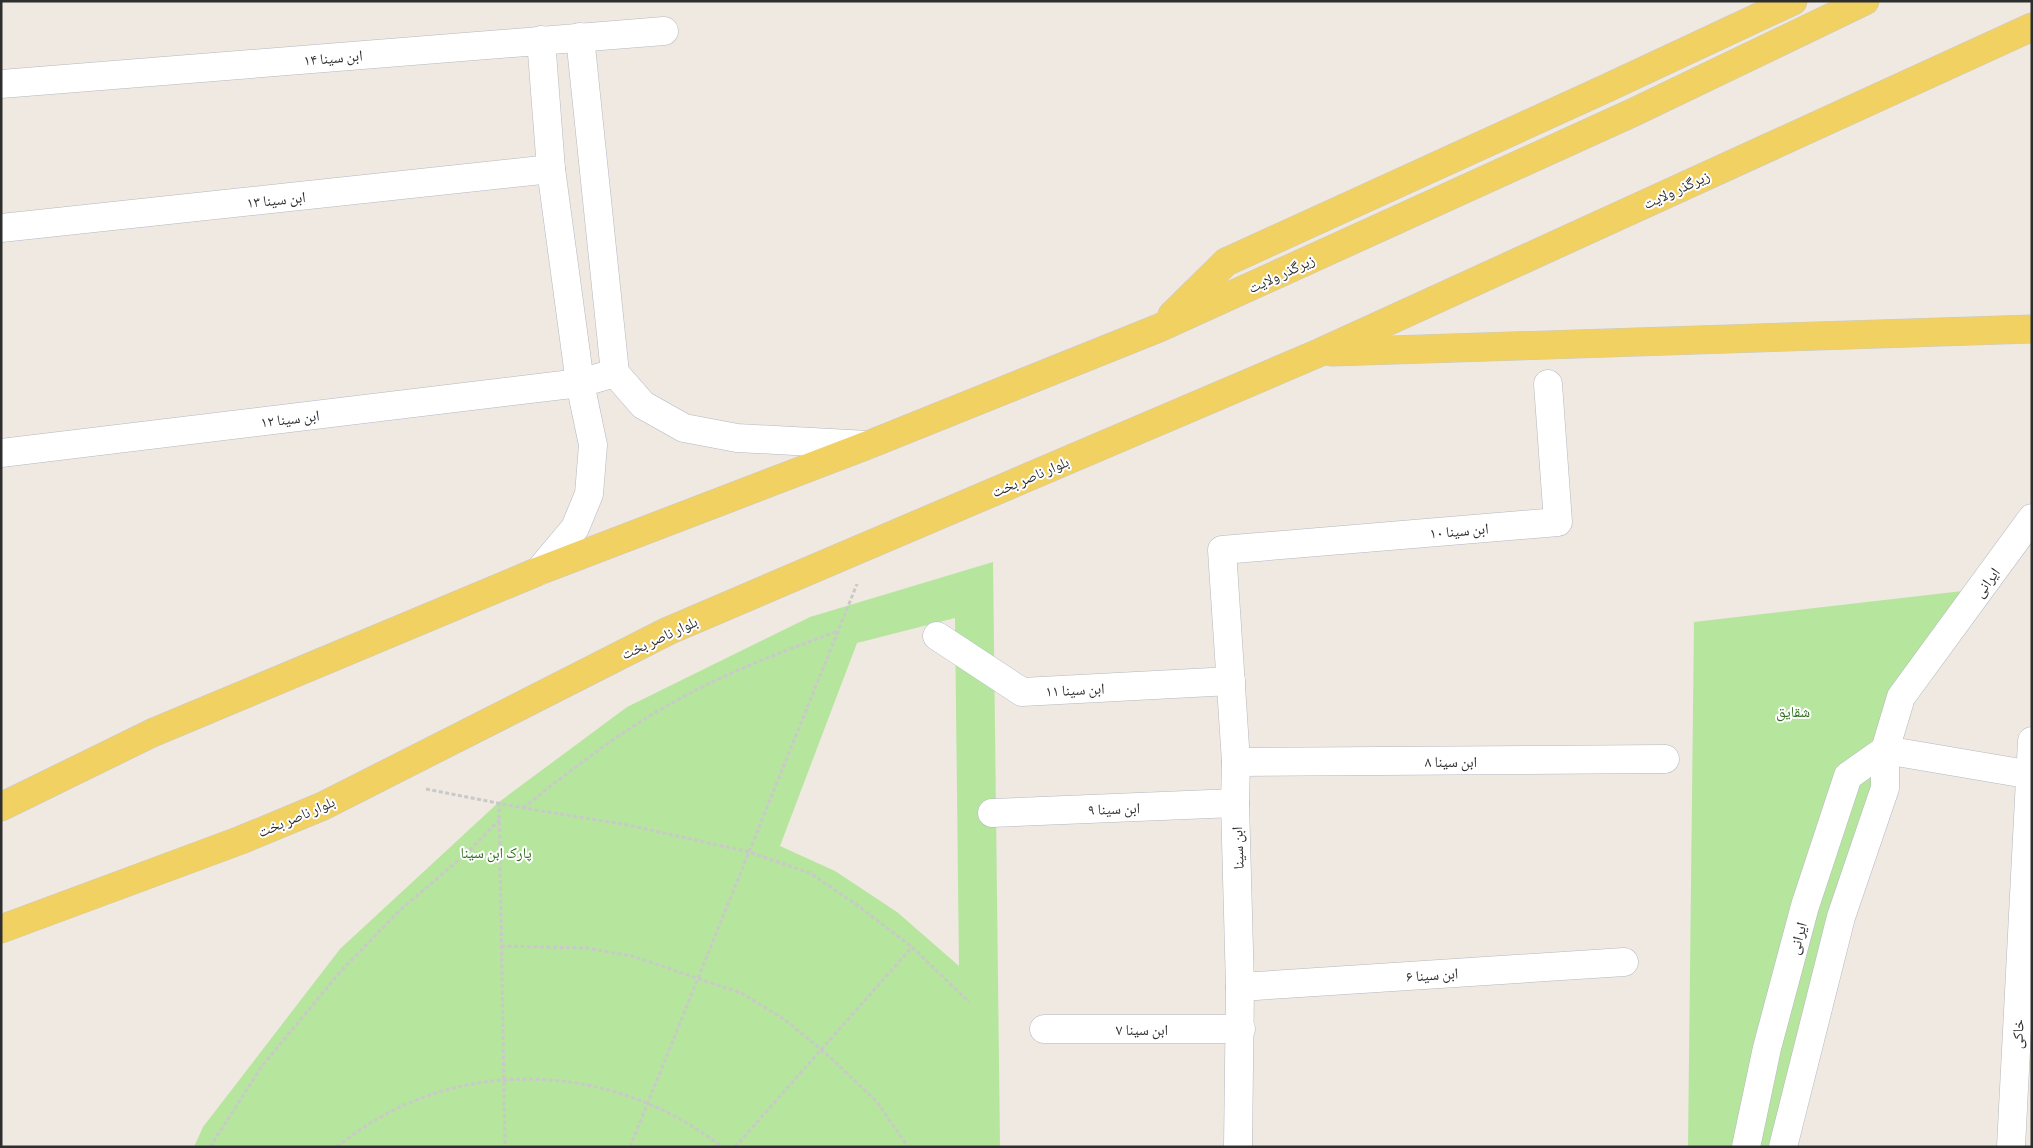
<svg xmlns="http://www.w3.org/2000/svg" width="2033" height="1148" font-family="Commissioner,'Noto Naskh Arabic',sans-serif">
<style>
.green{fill:#b6e59e;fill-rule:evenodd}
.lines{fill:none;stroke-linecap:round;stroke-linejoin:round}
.minor-casing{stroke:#b4b7c1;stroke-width:29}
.major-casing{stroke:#c9c9c9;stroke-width:29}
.path{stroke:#c9c9c9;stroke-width:3;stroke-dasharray:4 2.5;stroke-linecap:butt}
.minor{stroke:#fff;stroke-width:28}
.major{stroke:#f2d163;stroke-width:28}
.labels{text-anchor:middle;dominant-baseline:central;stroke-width:4;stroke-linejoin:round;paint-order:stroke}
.street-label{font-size:15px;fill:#2e2e2e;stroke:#fff}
.park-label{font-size:15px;fill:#2c6e1b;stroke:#fff}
</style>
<rect width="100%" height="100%" fill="#efe9e1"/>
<!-- green -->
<g class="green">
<path d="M993,562L1000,1147H194L203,1127L340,949L499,802L627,707L810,617ZM955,618V619L959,966L897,912L835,871L780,846L857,643Z"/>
<path d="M1980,589L1901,697L1783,1147H1688L1694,622Z"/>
</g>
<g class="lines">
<defs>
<g id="minor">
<path d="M580,37L615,373L643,405L684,428L737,438L868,445"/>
<path d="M1,84L664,31"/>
<path d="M1,228L551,169"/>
<path d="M1,453L580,383L615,373"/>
<path d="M539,571L575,528L589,494L593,445L580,383L551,169L541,40"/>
<path d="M937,636L1022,692L1231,681"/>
<path d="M1885,750L2032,775"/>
<path d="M1236,762L1665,759"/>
<path d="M992,813L1235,803"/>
<path d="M1240,987L1624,962"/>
<path d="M1044,1029H1241"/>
<path d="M1238,1147L1240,987L1235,803L1236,762L1222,550L1558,522L1548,384"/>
<path d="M1746,1147L1767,1048L1805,906L1848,776L1885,750"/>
<path d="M1783,1147L1841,917L1885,788V750L1901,697L2032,518"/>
<path d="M2011,1147L2032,741"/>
</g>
<g id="major">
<path d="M1172,315L1226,262L1607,88L1793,1"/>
<path d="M1332,352L2032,329"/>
<path d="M1,807L152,733L539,571L868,445L1159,328L1632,113L1865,1"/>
<path d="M1,929L241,840L323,806L668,631L1321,352L2032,27"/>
</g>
</defs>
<!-- minor casing -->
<use href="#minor" class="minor-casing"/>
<!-- major casing -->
<use href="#major" class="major-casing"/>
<!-- path -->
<g class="path">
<path d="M426,789L523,808L628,825L749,852L810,873L857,905L912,947L969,1002"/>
<path d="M499,802L505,1147"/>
<path d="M523,808C571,770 618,733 672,703C725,673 781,652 838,631"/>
<path d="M501,946L586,948L632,956L741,993L784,1019L830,1057L877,1102L908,1147"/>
<path d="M210,1147L262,1066L341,971L399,911L469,851L499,820"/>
<path d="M337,1147C449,1054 610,1059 722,1147"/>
<path d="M630,1147L857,584"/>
<path d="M735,1147L912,947"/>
</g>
<!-- minor -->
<use href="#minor" class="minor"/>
<!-- major -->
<use href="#major" class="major"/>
</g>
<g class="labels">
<!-- street labels -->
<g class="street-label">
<text transform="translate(333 57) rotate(-5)">ابن سینا ۱۴</text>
<text transform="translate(1676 189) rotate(-25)">زیرگذر ولایت</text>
<text transform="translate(276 199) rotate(-6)">ابن سینا ۱۳</text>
<text transform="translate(1281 273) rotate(-25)">زیرگذر ولایت</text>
<text transform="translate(290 418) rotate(-7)">ابن سینا ۱۲</text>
<text transform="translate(1030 476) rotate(-23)">بلوار ناصر بخت</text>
<text transform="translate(1459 530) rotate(-5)">ابن سینا ۱۰</text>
<text transform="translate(1986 582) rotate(-54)">ایرانی</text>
<text transform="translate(659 637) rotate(-25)">بلوار ناصر بخت</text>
<text transform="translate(1075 689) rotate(-3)">ابن سینا ۱۱</text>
<text x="1451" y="761">ابن سینا ۸</text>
<text transform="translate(1114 808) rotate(-2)">ابن سینا ۹</text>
<text transform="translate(296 816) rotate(-23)">بلوار ناصر بخت</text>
<text transform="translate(1237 848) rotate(-92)">ابن سینا</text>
<text transform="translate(1797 938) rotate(-75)">ایرانی</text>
<text transform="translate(1432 974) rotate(-4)">ابن سینا ۶</text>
<text x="1142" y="1029">ابن سینا ۷</text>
<text transform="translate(2017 1034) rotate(-87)">خاکی</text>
</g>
<!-- park labels -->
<g class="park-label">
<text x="1793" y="711">شقایق</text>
<text x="496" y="852">پارک ابن سینا</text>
</g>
</g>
<!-- border -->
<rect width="2033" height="1148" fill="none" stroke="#2e2e2e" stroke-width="5"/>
</svg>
